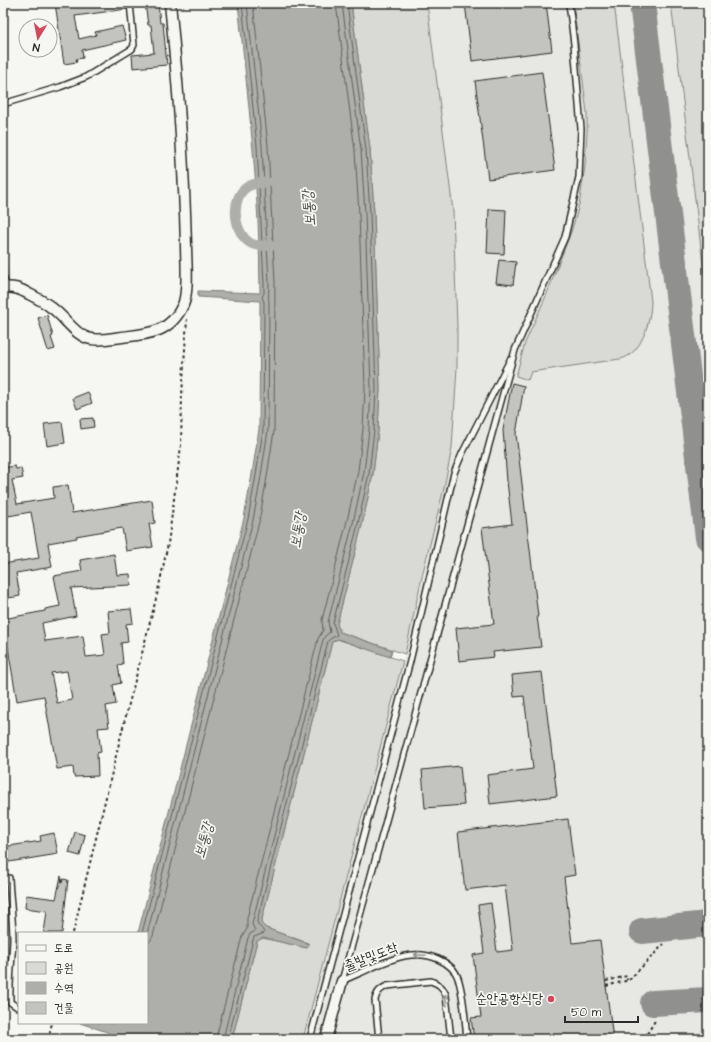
<svg xmlns="http://www.w3.org/2000/svg" width="711" height="1042" font-family="'Architects Daughter','Poor Story',sans-serif">
<style>
.built{fill:#e7e7e3}
.green{fill:#d9d9d5;stroke:#828280}
.water{fill:#aeaeab;stroke:#7a7a78}
.lines{fill:none;stroke-linecap:round;stroke-linejoin:round}
.shore{stroke:#5f5f5e;stroke-width:1}
.canal{stroke:#aeaeab;stroke-width:10}
.taxiway{stroke:#90908e;stroke-width:26}
.building{fill:#c3c3c0;stroke:#2b2b2b;fill-rule:evenodd}
.service-casing{stroke:#2b2b2b;stroke-width:8}
.minor-casing{stroke:#2b2b2b;stroke-width:13}
.path{stroke:#2b2b2b;stroke-width:2;stroke-dasharray:3 3;stroke-linecap:butt}
.service{stroke:#f6f6f2;stroke-width:5}
.minor{stroke:#f6f6f2;stroke-width:10}
.oneway{stroke:#90908e}
.poi-dot{fill:#d1495b;stroke:#f6f6f2;stroke-width:1.5}
.labels{text-anchor:middle;dominant-baseline:central;stroke-width:3.5;stroke-linejoin:round;paint-order:stroke}
.street-label{font-size:14px;fill:#2b2b2b;stroke:#f6f6f2}
.poi-label{font-size:14px;fill:#2b2b2b;stroke:#f6f6f2;text-anchor:end}
.water-label{font-size:15px;font-style:italic;fill:#525251;stroke:#f6f6f2}
</style>
<rect width="100%" height="100%" fill="#f6f6f2"/>
<filter id="ink" filterUnits="userSpaceOnUse"><feTurbulence type="fractalNoise" baseFrequency=".025" numOctaves="2"/><feDisplacementMap in="SourceGraphic" scale="8" xChannelSelector="R" yChannelSelector="G"/><feConvolveMatrix kernelMatrix="1 2 1 2 8 2 1 2 1" color-interpolation-filters="sRGB"/></filter>
<g filter="url(#ink)">
<!-- built -->
<g class="built">
<path d="M427,3H708V1039H303L403,661L423,572L444,488L452,448L457,367V326L453,211Z"/>
<path d="M3,250L11,278L3,281Z"/>
</g>
<!-- green -->
<g class="green">
<path d="M351,3H427L453,211L457,326V367L452,448L444,488L423,572L405,654L340,632L337,624L362,525L373,474L378,431L380,388L374,213L370,149Z"/>
<path d="M573,3H614L651,301C651,320 642,355 620,359L531,372L528,380L516,376L525,343L546,296L571,232L576,216L580,200L585,166L587,131V113Z"/>
<path d="M671,3H708V305Z"/>
<path d="M337,639L403,661L303,1039H232L257,941L263,938L307,948L308,943L266,928L261,923L332,642Z"/>
</g>
<!-- water -->
<path class="water" d="M238,3H351L370,149L374,213L380,388L378,431L373,474L362,525L337,624L340,632L392,650L390,657L338,639L332,642L261,923L266,928L309,944L307,948L263,938L257,941L232,1039H111L112,1036L107,1032L80,1023H107L111,1024L114,1023H147V933H138L244,518L251,480L259,429L260,301L198,297V291L260,293C260,196 248,99 238,3Z"/>
<g class="lines">
<!-- shore -->
<g class="shore">
<path d="M142,933L248,519L255,481L263,430L264,302L262,297L264,293V283L257,146L242,3"/>
<path d="M147,934L253,520L260,482L268,430L269,302C268,296 269,289 269,283L262,146L247,3"/>
<path d="M147,945L150,941L153,936L259,522L266,483L274,431L275,282L268,146L253,3"/>
<path d="M217,1039V1034L242,937L247,929V918L318,639L323,630L322,620L347,521L358,471L363,429L365,388L359,214L355,151L336,3"/>
<path d="M223,1039L248,938L250,934L255,931L252,924L323,640L325,636L330,632L328,622L353,523L364,472L369,430L371,388L365,213L361,150L342,3"/>
<path d="M228,1039L253,940L254,937L264,933C263,928 257,926 257,921L328,641L330,639L337,635L333,623L358,524L369,473L374,430L376,388L370,213L366,150L347,3"/>
</g>
<!-- canal -->
<path class="canal" d="M267,182C262,183 254,183 249,186C229,195 233,235 252,244C258,246 265,246 271,246"/>
<!-- taxiway -->
<g class="taxiway">
<path d="M642,3L708,538"/>
<path d="M642,931L707,924L708,925"/>
<path d="M653,1003L708,1000"/>
</g>
</g>
<!-- building -->
<g class="building">
<path d="M55,3H126L127,9L75,16L79,39L96,35L95,32L122,26L126,40L82,50L83,58L76,59L77,62L64,64Z"/>
<path d="M145,3H158L160,23H163L167,65L133,68L132,55L154,53L151,25H148Z"/>
<path d="M465,3H546L552,51L472,61Z"/>
<path d="M542,72L555,170L488,179L475,81Z"/>
<path d="M489,209L506,210L504,254L487,253Z"/>
<path d="M499,260L516,262L513,285L496,283Z"/>
<path d="M47,315L53,336L51,337L55,349L48,351L38,318Z"/>
<path d="M512,383L524,386L516,434L538,616H537L541,647L493,652L494,657L459,661L456,628L494,624L482,528L512,524L507,481L503,430Z"/>
<path d="M88,392L92,403L77,409L73,398Z"/>
<path d="M93,418L94,427L81,429L80,419Z"/>
<path d="M62,422L65,443L47,446L44,424Z"/>
<path d="M15,466L16,469L21,468L23,478L12,480L17,504L54,498L53,487L68,485L72,513L152,500L155,523L149,524L153,547L126,551L122,528L76,536L77,538L48,543L52,567L16,573L20,596L3,599V564L39,558L31,512L8,516L3,487V468Z"/>
<path d="M114,554L117,575L130,574L131,585L71,588L76,616L42,623L45,641L83,636L86,657L105,655L102,634L110,633L108,611L131,609L133,623L126,624L128,642L121,643L123,664L118,665L121,683L113,685L116,704L106,706L109,727L98,728L101,752L97,753L98,776L74,777L73,767L57,769L44,696L17,701L3,619L45,611V609L60,606L54,576L82,571L80,560ZM67,671L72,700L57,703L51,673Z"/>
<path d="M542,672L557,796L490,804L487,775L533,769L524,696L514,697L512,675Z"/>
<path d="M460,766L464,805L425,808L422,770Z"/>
<path d="M568,819L575,875L564,877L572,943L600,940L613,1039H474L471,1018L481,1017L473,955L484,953L478,905L491,903L497,952L513,950L505,885L465,890L458,832Z"/>
<path d="M75,832L85,835L80,856L69,853Z"/>
<path d="M54,833L58,854L3,863V847L41,841L40,836Z"/>
<path d="M61,876L62,883L63,879L68,880L62,933H44L47,911L25,908L26,895L56,899Z"/>
</g>
<g class="lines">
<defs>
<g id="service">
<path d="M3,104L60,87L86,77L132,49L134,45L130,3"/>
<path d="M3,277L7,287"/>
<path d="M9,878C10,899 13,920 13,940C12,961 9,981 10,1002L17,1007H19"/>
<path d="M342,981L515,350L565,237L579,177L581,129L574,44L569,3"/>
<path d="M342,981C352,976 363,972 373,967C394,958 416,949 438,959C447,963 455,969 458,978C464,996 465,1020 467,1039"/>
<path d="M310,1039L410,661L454,473L462,454L510,360"/>
<path d="M379,1039L375,1000C377,992 380,989 387,986L431,981C439,984 443,987 446,995L451,1039"/>
</g>
<g id="minor">
<path d="M3,288C13,286 20,289 29,294C37,298 45,302 52,308C65,317 76,337 92,339C102,341 112,338 122,337C149,334 170,333 183,305C189,291 186,261 186,245C184,164 178,83 170,3"/>
<path d="M326,1039L342,981"/>
</g>
</defs>
<!-- service casing -->
<use href="#service" class="service-casing"/>
<!-- minor casing -->
<use href="#minor" class="minor-casing"/>
<!-- path -->
<g class="path">
<path d="M73,933L122,731L157,595L168,544L181,446L182,395L187,319"/>
<path d="M606,981L627,976V980"/>
<path d="M606,986L629,980L664,944"/>
<path d="M48,1039L52,1023"/>
<path d="M644,1039L656,1019"/>
</g>
<!-- service -->
<use href="#service" class="service"/>
<!-- minor -->
<use href="#minor" class="minor"/>
</g>
<!-- one-way arrows -->
<defs><path id="oneway-shaft" d="M-6 0H5M1.5-3L5.5 0L1.5 3" fill="none" stroke-width="1.6" stroke-linecap="round" stroke-linejoin="round"/></defs>
<g class="oneway">
<use href="#oneway-shaft" transform="translate(420 955) rotate(-177)"/>
<use href="#oneway-shaft" transform="translate(446 1000) rotate(-99)"/>
</g>
</g>
<!-- markers -->
<circle class="poi-dot" cx="551" cy="999" r="4"/>
<g class="labels">
<!-- street labels -->
<g class="street-label">
<text transform="translate(371 957) rotate(-21)">출발및도착</text>
</g>
<!-- poi labels -->
<g class="poi-label">
<text x="543" y="999">순안공항식당</text>
</g>
<!-- water labels -->
<g class="water-label">
<text transform="translate(309 208) rotate(-95)">보통강</text>
<text transform="translate(298 530) rotate(-81)">보통강</text>
<text transform="translate(204 840) rotate(-74)">보통강</text>
</g>
</g>
<!-- margin -->
<rect width="711" height="1042" fill="none" stroke="#f6f6f2" stroke-width="16"/>
<rect x="8" y="8" width="695" height="1026" fill="none" stroke="#2b2b2b" stroke-width="1.5" filter="url(#ink)"/>
<!-- legend -->
<rect x="18" y="932" width="130" height="92" fill="#f6f6f2" stroke="#a5a5a2"/>
<rect x="26" y="945" width="20" height="6" fill="#f6f6f2" stroke="#a5a5a2"/>
<text x="54" y="952" font-size="12" fill="#2b2b2b">도로</text>
<rect x="26" y="962" width="20" height="12" fill="#d9d9d5" stroke="#a5a5a2"/>
<text x="54" y="972" font-size="12" fill="#2b2b2b">공원</text>
<rect x="26" y="982" width="20" height="12" fill="#aeaeab" stroke="#a5a5a2"/>
<text x="54" y="992" font-size="12" fill="#2b2b2b">수역</text>
<rect x="26" y="1002" width="20" height="12" fill="#c3c3c0" stroke="#a5a5a2"/>
<text x="54" y="1012" font-size="12" fill="#2b2b2b">건물</text>
<!-- north arrow -->
<g transform="translate(38 38) rotate(190)"><circle r="19" fill="#f6f6f2" stroke="#a5a5a2"/>
<path d="M0-3L7 15L0 10L-7 15Z" fill="#d1495b"/>
<text y="-6" font-size="11" font-weight="bold" text-anchor="middle" fill="#2b2b2b">N</text>
</g>
<!-- scale -->
<path d="M565 1016v6h73v-6" fill="none" stroke="#2b2b2b" stroke-width="2"/>
<text x="571" y="1016" font-size="12" fill="#2b2b2b" stroke="#f6f6f2" stroke-width="3" paint-order="stroke">50 m</text>
</svg>
